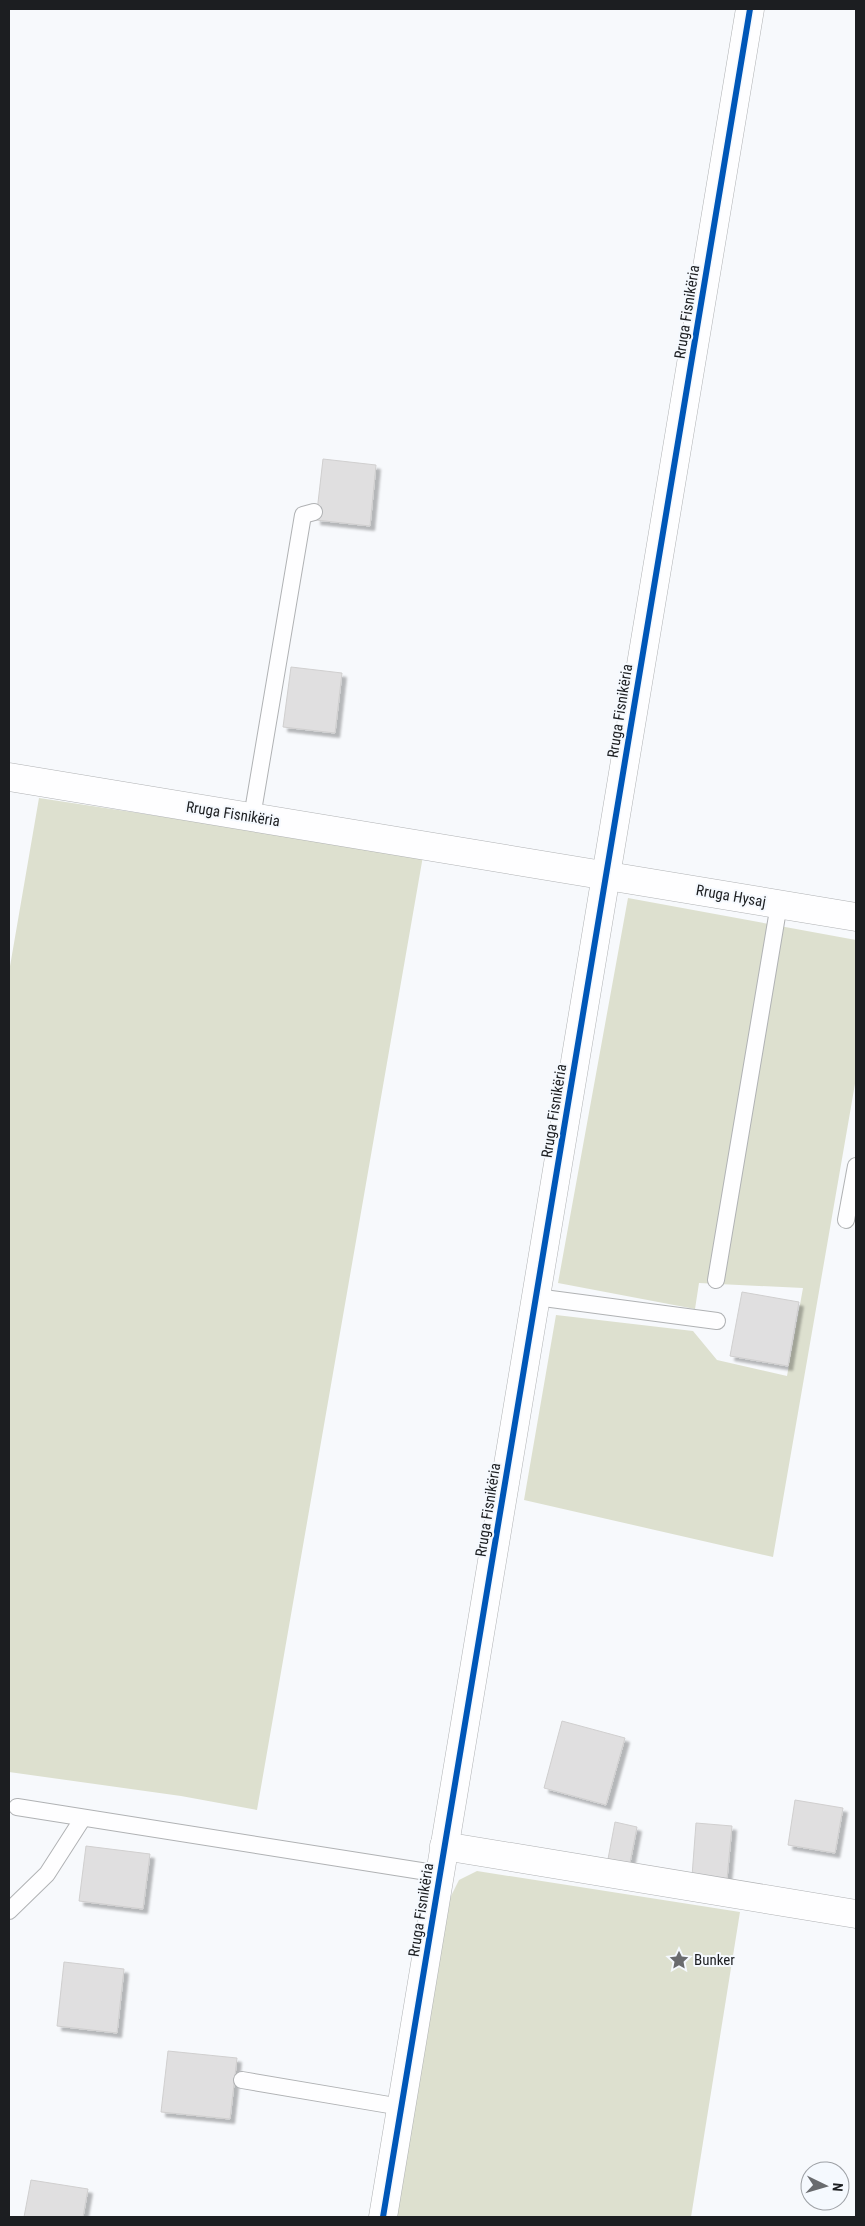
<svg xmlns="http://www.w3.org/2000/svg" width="865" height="2226" font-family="'Roboto Condensed',sans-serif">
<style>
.green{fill:#dde0cf}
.building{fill:#e0dfe0;stroke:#d0cfcf;filter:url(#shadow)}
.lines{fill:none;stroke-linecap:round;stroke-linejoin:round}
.service-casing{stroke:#b0b2b4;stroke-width:18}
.minor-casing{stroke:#b0b2b4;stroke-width:29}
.tertiary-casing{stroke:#b0b2b4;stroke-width:29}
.service{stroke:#fefeff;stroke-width:16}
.minor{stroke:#fefeff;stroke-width:28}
.tertiary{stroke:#fefeff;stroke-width:28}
.cycleway-casing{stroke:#f5f9fe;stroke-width:9}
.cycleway{stroke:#0057b8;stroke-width:6}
.labels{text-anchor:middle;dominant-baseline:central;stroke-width:4;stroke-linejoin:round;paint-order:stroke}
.street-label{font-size:15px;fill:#1c1e21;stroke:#f5f9fe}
.poi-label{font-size:15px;fill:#1c1e21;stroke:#f5f9fe;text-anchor:start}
</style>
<defs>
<filter id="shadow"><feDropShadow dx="4.5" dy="4.5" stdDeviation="1" flood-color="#0004"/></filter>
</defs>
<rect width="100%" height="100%" fill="#f7f9fc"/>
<!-- green -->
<g class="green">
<path d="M39,798L423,856L257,1810L181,1796L9,1772V972Z"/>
<path d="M628,898L856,940V1078L773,1557L524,1500L556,1315L693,1331L717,1360L787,1376L803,1288L699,1283L695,1309L558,1283Z"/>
<path d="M477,1871L740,1912L691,2217H396L449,1900L459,1880Z"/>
</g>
<!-- building -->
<g class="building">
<path d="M323,459L376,465L370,526L316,520Z"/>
<path d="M291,667L342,673L335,733L283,727Z"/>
<path d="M742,1292L799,1302L788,1366L730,1356Z"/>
<path d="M562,1721L625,1738L606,1805L544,1788Z"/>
<path d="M795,1800L843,1808L835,1853L788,1845Z"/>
<path d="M615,1822L637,1827L630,1863L608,1859Z"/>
<path d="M696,1823L732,1826L727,1879L692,1876Z"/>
<path d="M86,1846L150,1854L143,1909L79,1901Z"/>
<path d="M64,1962L124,1969L117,2033L57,2026Z"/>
<path d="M168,2051L237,2058L230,2119L161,2112Z"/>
<path d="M31,2180L88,2189L83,2217H24Z"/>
</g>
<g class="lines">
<defs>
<g id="service">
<path d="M252,817L303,515L314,512"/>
<path d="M846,1220L856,1166"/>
<path d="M716,1280L779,904"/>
<path d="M536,1297L717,1321"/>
<path d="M17,1807L440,1874"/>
<path d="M9,1911L47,1874L83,1818"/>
<path d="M242,2080L401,2107"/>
</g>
<g id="minor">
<path d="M9,777L856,917"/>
<path d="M444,1846L856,1914"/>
</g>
<path id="tertiary" d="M383,2217L750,9"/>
</defs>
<!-- service casing -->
<use href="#service" class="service-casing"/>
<!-- minor casing -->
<use href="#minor" class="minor-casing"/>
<!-- tertiary casing -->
<use href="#tertiary" class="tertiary-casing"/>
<!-- service -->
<use href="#service" class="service"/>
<!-- minor -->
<use href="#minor" class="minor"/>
<!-- tertiary -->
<use href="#tertiary" class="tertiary"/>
<defs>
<path id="cycleway" d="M383,2217L750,9"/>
</defs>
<!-- cycleway casing -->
<use href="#cycleway" class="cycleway-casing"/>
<!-- cycleway -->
<use href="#cycleway" class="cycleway"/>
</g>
<!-- icons -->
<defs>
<symbol id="sight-bare" viewBox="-9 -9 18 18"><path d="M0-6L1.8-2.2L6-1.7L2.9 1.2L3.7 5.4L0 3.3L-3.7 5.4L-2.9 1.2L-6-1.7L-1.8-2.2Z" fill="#696b6e" stroke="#f5f9fe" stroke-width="2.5" paint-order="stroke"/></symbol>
</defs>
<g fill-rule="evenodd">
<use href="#sight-bare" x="665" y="1946" width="28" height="28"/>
</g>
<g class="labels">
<!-- street labels -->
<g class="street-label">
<text transform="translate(687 312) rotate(-81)">Rruga Fisnikëria</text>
<text transform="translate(620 711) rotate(-81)">Rruga Fisnikëria</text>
<text transform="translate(233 814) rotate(9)">Rruga Fisnikëria</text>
<text transform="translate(731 896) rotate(10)">Rruga Hysaj</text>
<text transform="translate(554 1111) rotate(-81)">Rruga Fisnikëria</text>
<text transform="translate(488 1510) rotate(-81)">Rruga Fisnikëria</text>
<text transform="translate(421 1910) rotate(-81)">Rruga Fisnikëria</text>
</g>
<!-- poi labels -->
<g class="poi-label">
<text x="694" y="1960">Bunker</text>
</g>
</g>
<!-- border -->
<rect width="865" height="2226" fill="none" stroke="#1c1e21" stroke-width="20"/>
<!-- north arrow -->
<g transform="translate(825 2186) rotate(95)"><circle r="24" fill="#f5f9fe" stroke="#9ea1a6"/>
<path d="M0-4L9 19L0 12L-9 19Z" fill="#696b6e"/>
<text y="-8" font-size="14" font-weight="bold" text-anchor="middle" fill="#1c1e21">N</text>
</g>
</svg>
